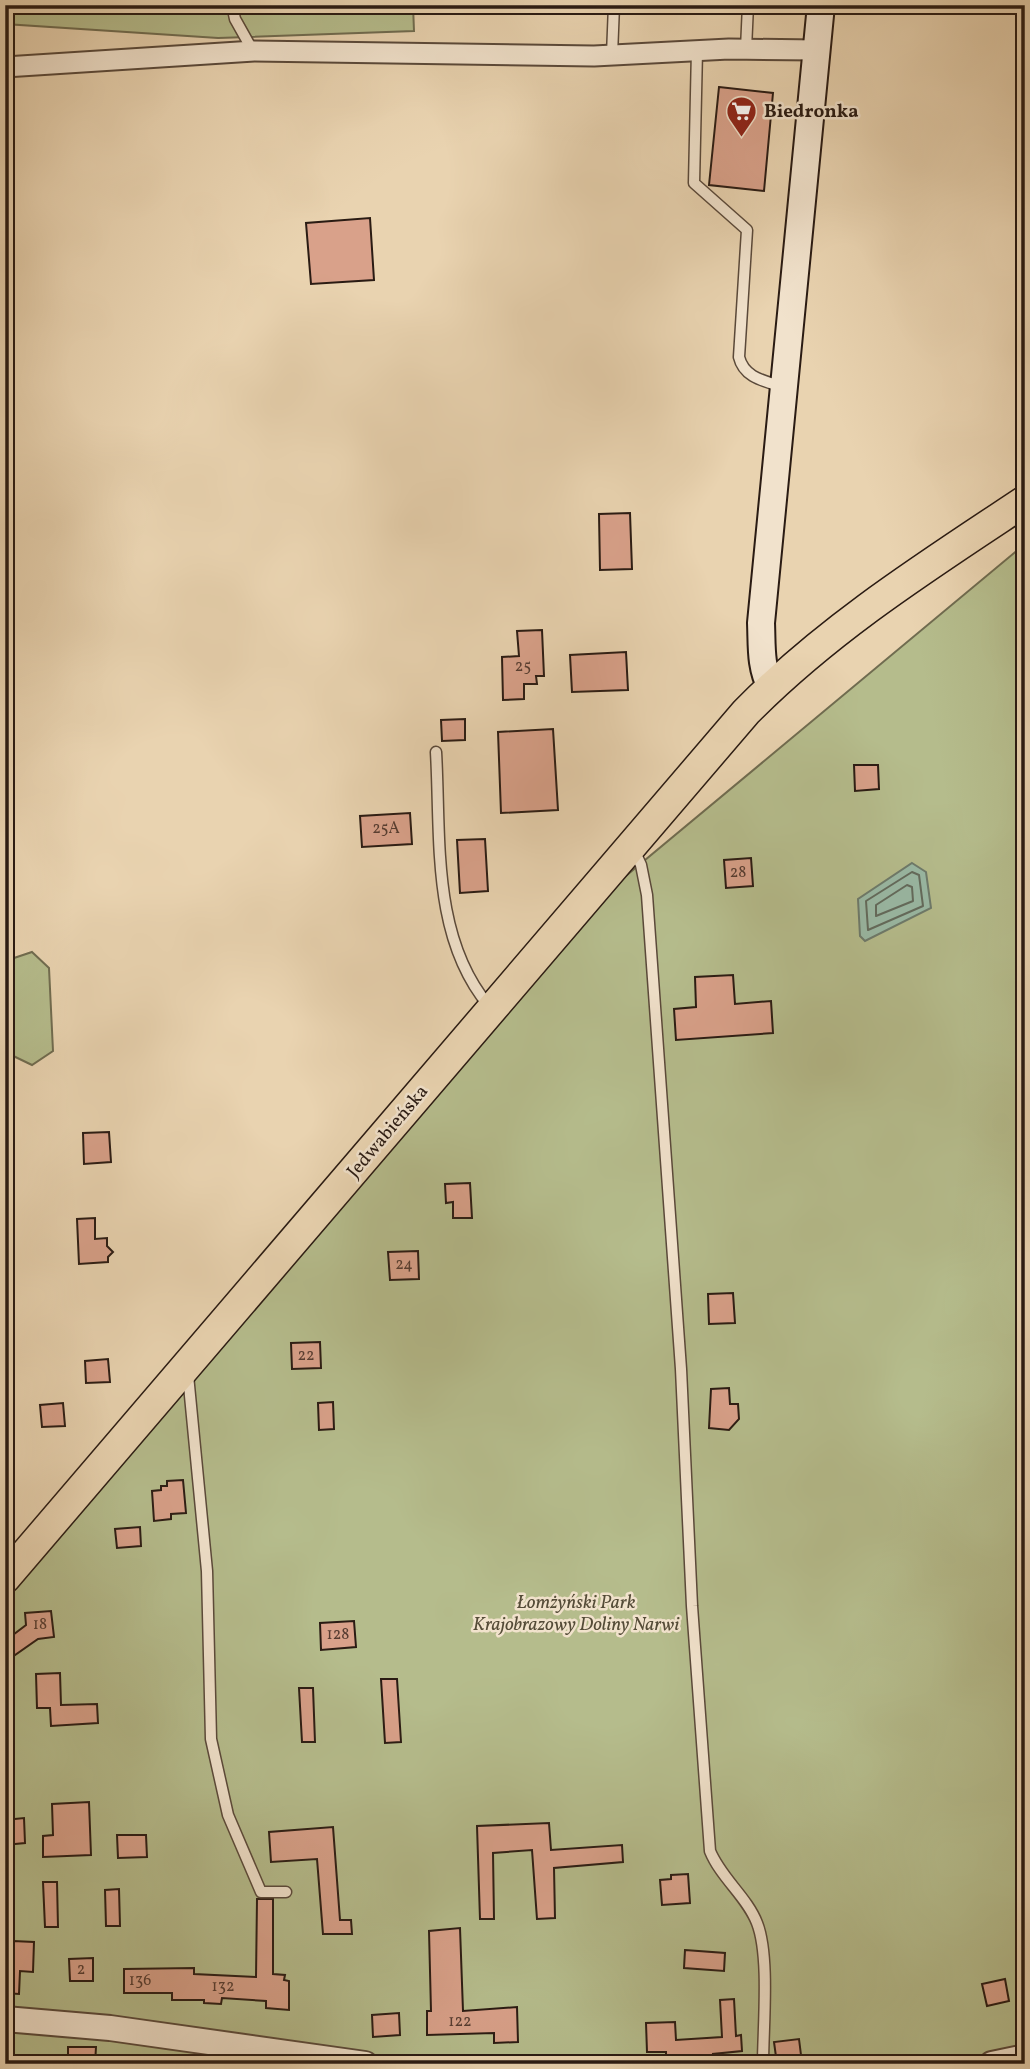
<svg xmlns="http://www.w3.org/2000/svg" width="1030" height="2069" font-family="Vollkorn,serif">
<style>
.green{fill:#b5bc8c;stroke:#706c50;stroke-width:2}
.water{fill:#99b9a5;stroke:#6d7a6b;stroke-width:2}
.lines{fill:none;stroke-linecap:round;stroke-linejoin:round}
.shore{stroke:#626a5c;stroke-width:2}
.building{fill:#d9a18a;stroke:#2a1b13;stroke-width:2}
.service-casing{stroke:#5a493a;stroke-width:13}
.minor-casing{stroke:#5a493a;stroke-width:23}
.tertiary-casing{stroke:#5a493a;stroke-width:28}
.secondary-casing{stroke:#2a1b13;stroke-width:30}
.primary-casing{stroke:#2a1b13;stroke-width:33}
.service{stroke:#f1e2cc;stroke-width:10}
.minor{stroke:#f1e2cc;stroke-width:19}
.tertiary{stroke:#f1e2cc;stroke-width:24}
.secondary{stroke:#f1e2cc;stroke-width:26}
.primary{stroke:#e9d3b0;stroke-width:30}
.labels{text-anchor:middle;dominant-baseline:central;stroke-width:5;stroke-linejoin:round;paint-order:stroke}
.number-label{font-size:16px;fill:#563c31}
.poi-label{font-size:19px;font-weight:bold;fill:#2a1b13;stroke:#f1e2cc;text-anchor:start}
.street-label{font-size:19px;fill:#2a1b13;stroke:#f1e2cc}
.park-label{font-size:19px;font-style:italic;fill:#544b37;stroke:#f1e2cc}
</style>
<rect width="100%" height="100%" fill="#e9d3b0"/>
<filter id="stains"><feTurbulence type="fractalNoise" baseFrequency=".00286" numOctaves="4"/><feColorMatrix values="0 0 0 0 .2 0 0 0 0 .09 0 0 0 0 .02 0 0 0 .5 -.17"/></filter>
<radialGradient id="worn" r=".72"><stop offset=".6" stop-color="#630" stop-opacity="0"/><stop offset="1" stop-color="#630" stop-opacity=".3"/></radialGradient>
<!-- green -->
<g class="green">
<path d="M5,5H413L414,31L218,38L5,24Z"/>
<path d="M1025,544V2064H5V1584L609,890Z"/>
<path d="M32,952L49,968L53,1051L32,1065L5,1052V961Z"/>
</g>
<!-- water -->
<path class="water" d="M912,863L926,872L931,908L865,941L860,936L858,899Z"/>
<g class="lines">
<!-- shore -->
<g class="shore">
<path d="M912,872L919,875L923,906L868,930L866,901Z"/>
<path d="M907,885L912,887L913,901L876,916V905Z"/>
</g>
</g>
<!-- building -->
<g class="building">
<path d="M719,87L773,93L764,191L709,185Z"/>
<path d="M370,218L374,280L311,284L306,223Z"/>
<path d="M630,513L632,569L600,570L599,514Z"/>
<path d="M542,630L544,676H536L537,684H524V699L503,700L502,657L519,656L517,631Z"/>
<path d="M626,652L628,690L572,692L570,655Z"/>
<path d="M465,719V740L442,741L441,720Z"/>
<path d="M553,729L558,810L501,813L498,732Z"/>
<path d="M854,765H878L879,789L855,791Z"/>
<path d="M410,813L412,844L362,847L360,816Z"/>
<path d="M485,839L488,891L460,893L457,840Z"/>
<path d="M751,858L753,886L726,888L724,860Z"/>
<path d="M733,975L735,1004L771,1001L773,1033L676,1040L674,1009L696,1007L695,977Z"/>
<path d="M109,1132L111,1162L84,1164L83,1133Z"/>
<path d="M470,1183L472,1218H453V1202L446,1203L445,1184Z"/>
<path d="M95,1218V1239L107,1238V1246L113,1252L108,1257V1262L79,1264L77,1219Z"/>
<path d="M418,1251L419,1279L390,1280L388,1252Z"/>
<path d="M733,1293L735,1323L709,1324L708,1294Z"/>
<path d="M320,1342L321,1368L292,1369L291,1343Z"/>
<path d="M108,1359L110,1382L86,1383L85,1361Z"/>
<path d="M729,1388L730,1404H738L739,1419L729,1430L709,1428L711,1389Z"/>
<path d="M333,1402L334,1429L319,1430L318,1403Z"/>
<path d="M63,1403L65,1426L42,1427L40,1405Z"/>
<path d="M183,1480L186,1513L171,1514V1519L154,1521L152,1491L161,1490V1486H167V1481Z"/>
<path d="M140,1527L141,1546L117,1548L115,1529Z"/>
<path d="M51,1611L54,1637L38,1639L5,1662V1641L26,1625L25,1613Z"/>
<path d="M354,1621L356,1647L321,1650L320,1623Z"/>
<path d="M60,1673L61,1705L97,1704L98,1723L51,1726L50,1708H37L36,1674Z"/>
<path d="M381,1679H397L401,1742L385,1743Z"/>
<path d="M299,1688H313L315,1742H302Z"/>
<path d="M89,1802L91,1855L43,1857V1836L53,1835L52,1804Z"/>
<path d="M24,1818L25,1843L5,1845V1820Z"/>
<path d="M549,1823L551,1850L622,1845L623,1862L554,1868L555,1918L537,1919L532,1850L493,1853L494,1919H480L477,1826Z"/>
<path d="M333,1827L340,1920H351L352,1934H323L317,1859L271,1862L269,1832Z"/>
<path d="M117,1835H146L147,1857L118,1858Z"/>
<path d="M688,1874L690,1903L662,1905L660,1880L671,1879V1875Z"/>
<path d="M43,1882H57L58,1927H45Z"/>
<path d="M119,1889L120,1926H106L105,1890Z"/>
<path d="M257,1899H273V1974L285,1975L284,1980L289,1981V2010L266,2008V2001L222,1998L221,2004L204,2003V2000H172V1993H124V1969L194,1968V1974L256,1977Z"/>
<path d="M460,1928L463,2011L517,2007L518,2042L494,2043V2033L427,2035V2011H431L429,1931Z"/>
<path d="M13,1941L34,1942L33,1972L20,1971L19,1994L5,1993V1969L10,1970Z"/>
<path d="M685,1950L725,1953L724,1971L684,1968Z"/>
<path d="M93,1958V1981H70L69,1959Z"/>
<path d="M1005,1979L1009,2001L987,2006L982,1984Z"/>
<path d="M734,1999L736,2036L741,2035L742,2051L713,2054L714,2064H687L686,2055L666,2056V2052H647L646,2023L675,2022L676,2040L722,2037L720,2000Z"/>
<path d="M399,2013L400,2035L373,2037L372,2015Z"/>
<path d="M799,2039L802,2063L777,2064L774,2042Z"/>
<path d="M68,2047H96L95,2064H68Z"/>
</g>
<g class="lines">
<defs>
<g id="service">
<path d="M232,5L235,19L253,51"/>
<path d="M746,49L748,5"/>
<path d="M697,50L694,183L747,230L739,357C744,378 765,381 783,387"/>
<path d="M612,55L614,5"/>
<path d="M436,752C441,838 431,937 489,1006"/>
<path d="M633,848L641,865L647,895L681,1369L692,1606L710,1851C721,1878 747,1897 757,1923C770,1956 763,2027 763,2064"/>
<path d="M188,1375L207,1571L211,1739L228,1815L261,1892H286"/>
</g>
<path id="minor" d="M5,67L254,51L594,56L729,49L817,50"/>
<g id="tertiary">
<path d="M5,2019L110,2028L365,2064"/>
<path d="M992,2064L1025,2057"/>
</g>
<path id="secondary" d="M771,687C760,667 762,645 761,623L821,5"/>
<path id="primary" d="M5,1578L746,712C829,628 927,566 1025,501"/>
</defs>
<!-- service casing -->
<use href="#service" class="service-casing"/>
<!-- minor casing -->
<use href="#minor" class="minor-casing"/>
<!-- tertiary casing -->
<use href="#tertiary" class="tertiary-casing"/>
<!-- secondary casing -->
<use href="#secondary" class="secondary-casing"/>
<!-- primary casing -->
<use href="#primary" class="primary-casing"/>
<!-- service -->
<use href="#service" class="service"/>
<!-- minor -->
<use href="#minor" class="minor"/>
<!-- tertiary -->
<use href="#tertiary" class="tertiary"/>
<!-- secondary -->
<use href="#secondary" class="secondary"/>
<!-- primary -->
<use href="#primary" class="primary"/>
</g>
<!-- icons -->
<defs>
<symbol id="supermarket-pin" viewBox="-11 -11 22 30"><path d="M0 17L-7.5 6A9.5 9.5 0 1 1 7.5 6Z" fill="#8f2418" stroke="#f1e2cc"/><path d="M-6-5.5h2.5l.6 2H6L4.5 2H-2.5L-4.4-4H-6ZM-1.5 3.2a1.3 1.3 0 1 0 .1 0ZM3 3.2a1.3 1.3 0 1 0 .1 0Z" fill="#fff"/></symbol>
</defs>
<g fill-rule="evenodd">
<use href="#supermarket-pin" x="724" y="94" width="35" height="47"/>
</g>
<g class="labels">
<!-- number labels -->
<g class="number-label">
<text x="523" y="667">25</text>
<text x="386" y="829">25A</text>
<text x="738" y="873">28</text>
<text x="404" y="1265">24</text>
<text x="306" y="1356">22</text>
<text x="40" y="1625">18</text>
<text x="338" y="1635">128</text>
<text x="81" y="1970">2</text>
<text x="140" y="1981">136</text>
<text x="223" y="1987">132</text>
<text x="460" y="2022">122</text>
</g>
<!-- poi labels -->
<g class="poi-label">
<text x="764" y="112">Biedronka</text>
</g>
<!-- street labels -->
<g class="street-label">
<text transform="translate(388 1132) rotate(-50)">Jedwabieńska</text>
</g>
<!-- park labels -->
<g class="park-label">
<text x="576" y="1603">Łomżyński Park<tspan x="576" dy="22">Krajobrazowy Doliny Narwi</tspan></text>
</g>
</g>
<!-- margin -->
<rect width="1030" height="2069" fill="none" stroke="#e9d3b0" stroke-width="28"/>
<rect x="7" y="7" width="1016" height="2055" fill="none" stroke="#2a1b13" stroke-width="3.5"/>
<rect x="14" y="14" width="1002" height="2041" fill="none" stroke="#2a1b13" stroke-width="2"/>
<rect width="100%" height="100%" filter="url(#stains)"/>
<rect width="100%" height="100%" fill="url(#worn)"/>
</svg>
